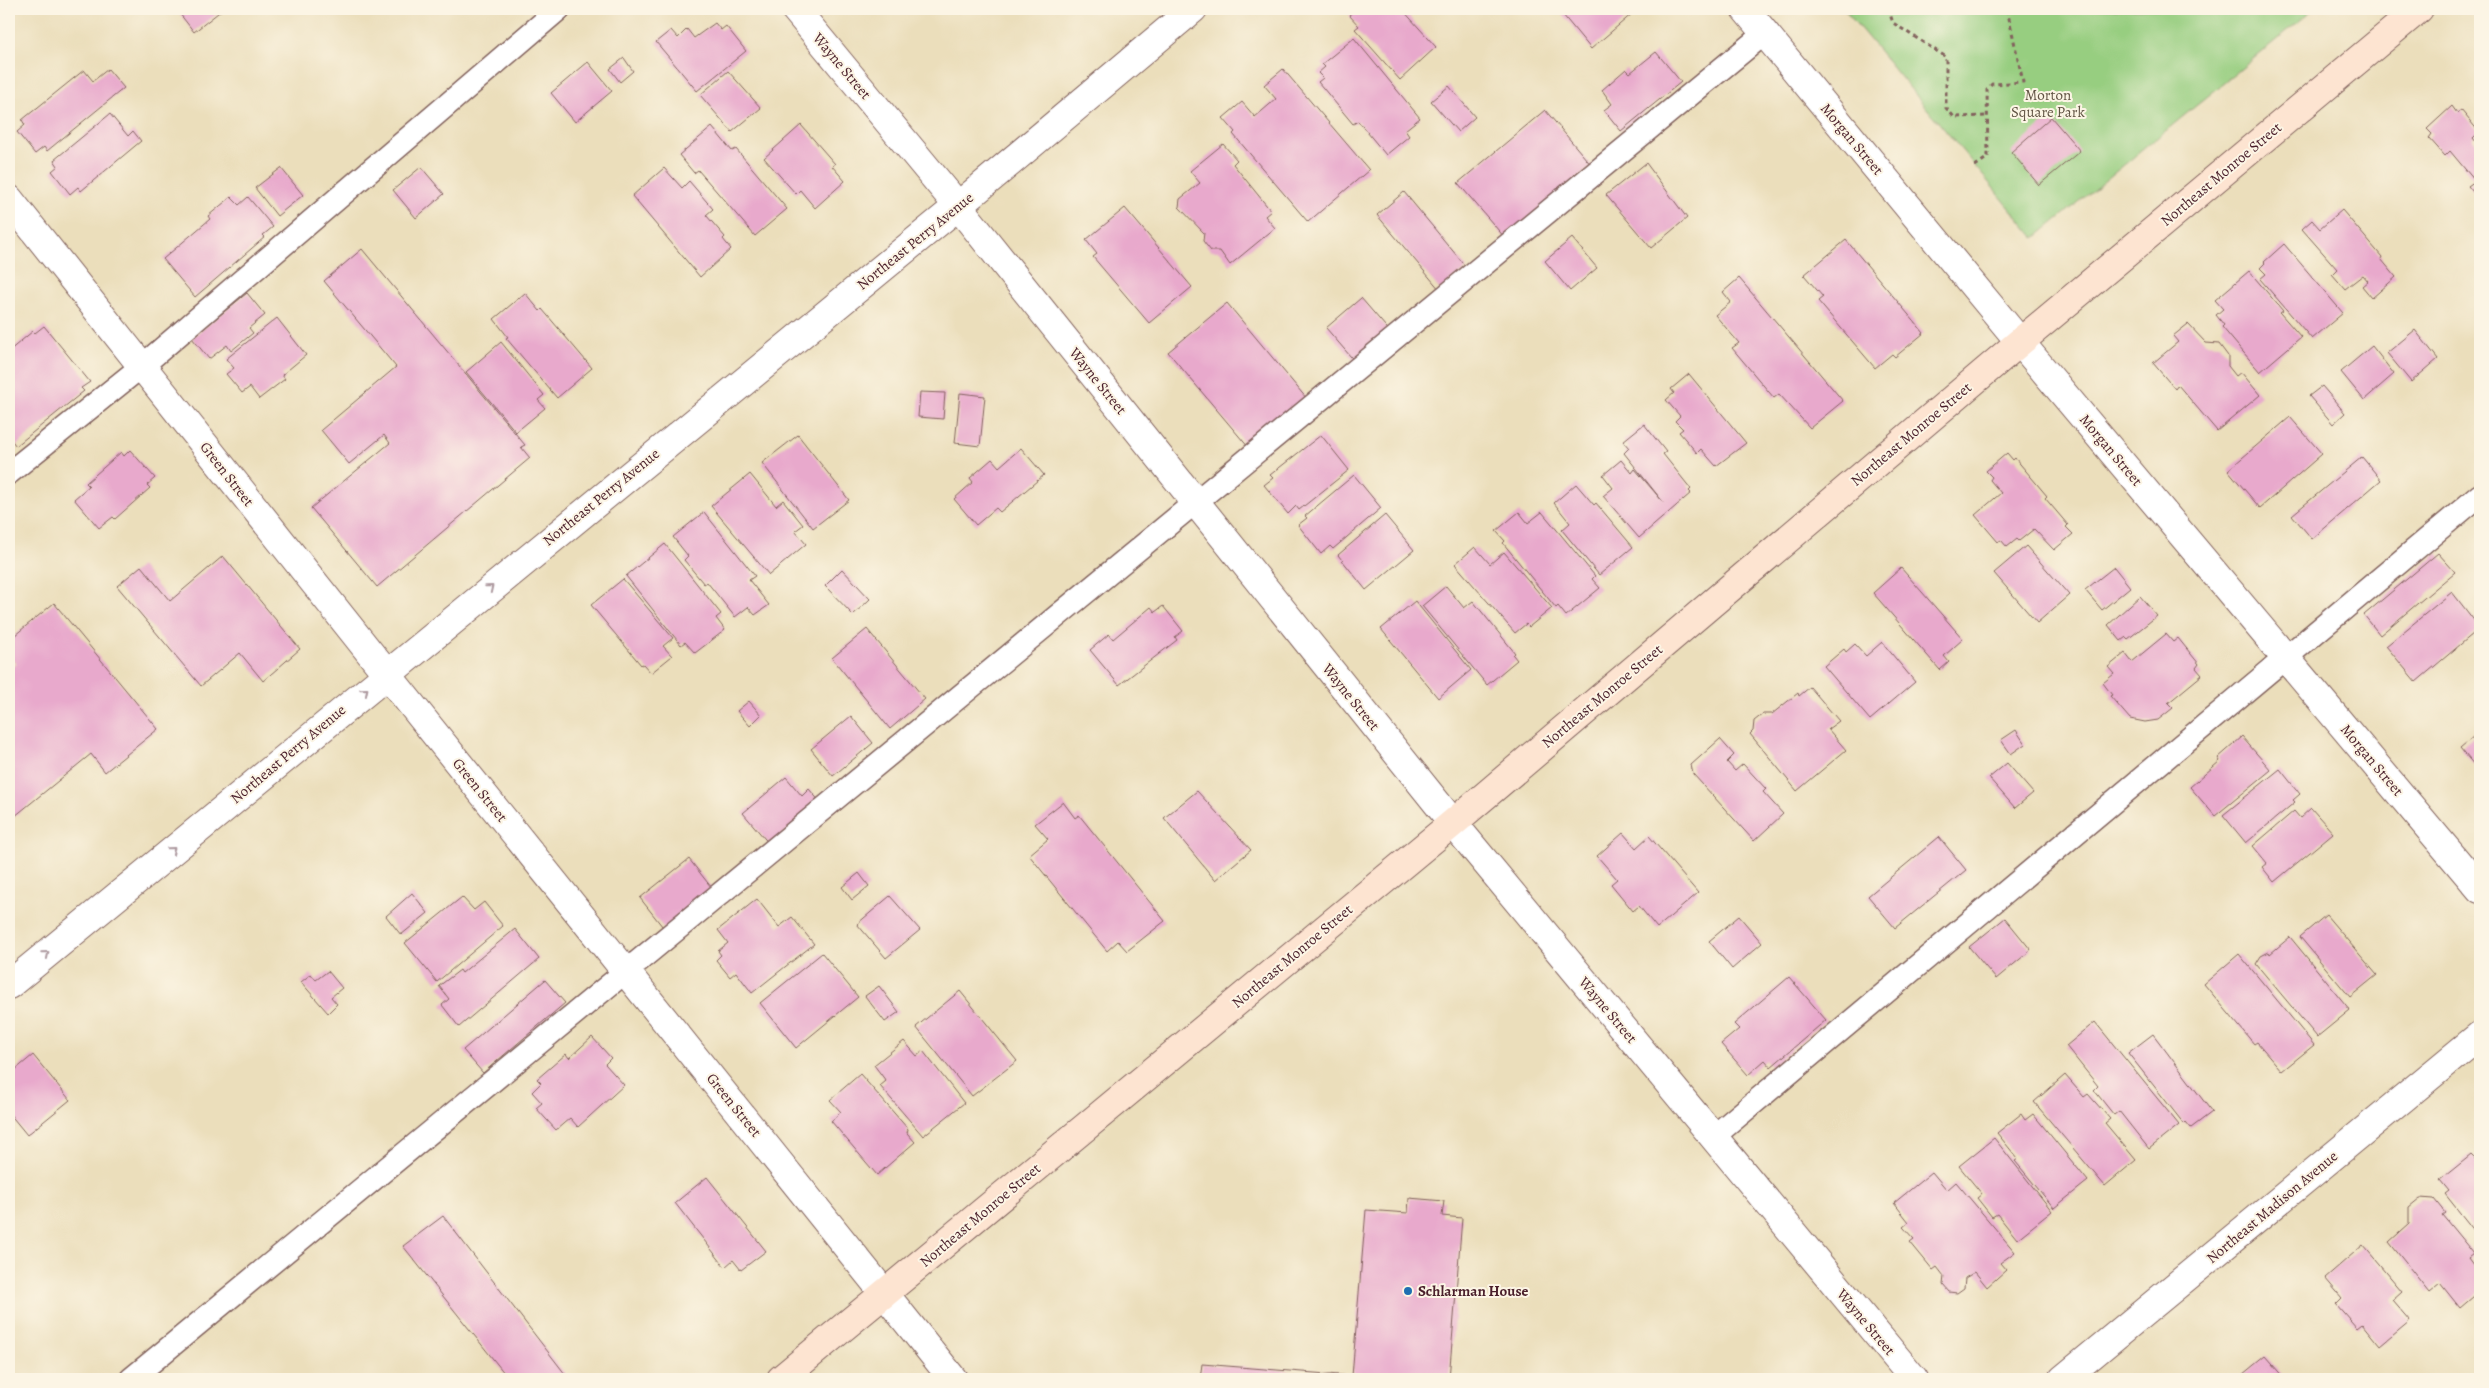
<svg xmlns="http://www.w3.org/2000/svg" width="2489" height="1388" font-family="Alegreya,serif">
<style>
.green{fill:#97ce80;stroke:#707656}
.building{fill:#e8a9cc}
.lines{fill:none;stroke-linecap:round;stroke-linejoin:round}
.lane-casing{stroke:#82625d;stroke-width:25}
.street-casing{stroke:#82625d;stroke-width:30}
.secondary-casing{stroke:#82625d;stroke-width:30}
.path{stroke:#82625d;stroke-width:3;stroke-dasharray:4 4;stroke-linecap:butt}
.lane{stroke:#fff;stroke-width:22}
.street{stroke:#fff;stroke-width:28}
.secondary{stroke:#fde4d1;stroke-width:28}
.oneway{stroke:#ae9aa0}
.poi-dot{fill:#1f6fb2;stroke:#fcf5e5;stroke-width:2}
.labels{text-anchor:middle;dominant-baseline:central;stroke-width:4;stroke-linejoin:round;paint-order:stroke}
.street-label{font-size:15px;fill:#4a1f2b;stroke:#fcf5e5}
.park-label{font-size:15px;fill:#615444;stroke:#fcf5e5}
.poi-label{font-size:15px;font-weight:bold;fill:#4a1f2b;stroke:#fcf5e5;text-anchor:start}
</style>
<rect width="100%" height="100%" fill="#fcf5e5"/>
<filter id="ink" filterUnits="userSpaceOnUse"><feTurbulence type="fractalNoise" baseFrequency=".02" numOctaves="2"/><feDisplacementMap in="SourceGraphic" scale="10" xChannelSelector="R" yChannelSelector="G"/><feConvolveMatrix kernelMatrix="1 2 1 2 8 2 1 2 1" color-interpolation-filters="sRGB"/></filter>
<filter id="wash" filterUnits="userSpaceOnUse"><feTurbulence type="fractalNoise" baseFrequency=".0096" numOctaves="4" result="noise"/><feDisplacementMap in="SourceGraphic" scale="20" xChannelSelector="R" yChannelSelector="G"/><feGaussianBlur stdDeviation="1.12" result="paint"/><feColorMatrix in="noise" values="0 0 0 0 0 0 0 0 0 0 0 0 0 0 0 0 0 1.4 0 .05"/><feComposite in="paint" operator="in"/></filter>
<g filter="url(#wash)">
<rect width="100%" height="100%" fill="#ebdebb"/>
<!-- green -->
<path class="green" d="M1844,9H2314L2035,238Z"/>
<g id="blocks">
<!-- building -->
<g class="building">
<path d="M176,9H223L194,32Z"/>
<path d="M1356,9H1402L1436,47L1400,80L1355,29L1359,26L1349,15Z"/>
<path d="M1558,9H1629L1633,13L1591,49Z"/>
<path d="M715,23L721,30L726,26L746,51L697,91L656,42L671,30L678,38L687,29L694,38Z"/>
<path d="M1354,38L1420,118L1405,130L1409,136L1386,155L1358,121L1353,124L1318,82L1323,78L1318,73L1325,67L1322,64Z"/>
<path d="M1656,52L1681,82L1621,131L1604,110L1612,104L1602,90L1626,69L1630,73Z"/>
<path d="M624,58L633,71L620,82L610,69Z"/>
<path d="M588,62L612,91L575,122L551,93Z"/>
<path d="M108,69L124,88L47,151L44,147L35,154L17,132L25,125L22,120L84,70L93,81Z"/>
<path d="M1283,69L1369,170L1308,222L1233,134L1235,132L1223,118L1242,102L1255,117L1276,99L1264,85Z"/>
<path d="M728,71L761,108L732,132L700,95Z"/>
<path d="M1449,86L1475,117L1458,132L1431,101Z"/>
<path d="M2452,106L2457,113L2461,110L2479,132L2473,138L2480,147V200L2468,186L2475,181L2450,151L2445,156L2429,138L2432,134L2427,129Z"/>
<path d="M1545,110L1592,166L1505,238L1458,183Z"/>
<path d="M110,114L128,136L133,131L141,141L81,191L78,187L70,194L52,171L58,166L54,160Z"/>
<path d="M2051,117L2080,151L2039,185L2011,152Z"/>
<path d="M801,125L835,164L832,166L845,181L815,208L800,190L796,194L764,158Z"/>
<path d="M712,127L732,151L736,149L787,209L755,236L698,170L694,173L679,155Z"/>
<path d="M1223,144L1237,160L1233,164L1271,211L1265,216L1275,228L1230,265L1220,251H1211L1203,241L1204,233L1179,207L1180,199L1200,183L1190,171Z"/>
<path d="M1646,163L1687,218L1651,248L1606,195Z"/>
<path d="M421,167L444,194L416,218L393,190Z"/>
<path d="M281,168L303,195L277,216L255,188Z"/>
<path d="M664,168L682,188L689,181L713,209L706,215L725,237L723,239L731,249L700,277L632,196Z"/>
<path d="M1404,192L1467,268L1440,290L1377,215Z"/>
<path d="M231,197L239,205L248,197L273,227L263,235L265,237L195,297L163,259L210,219L208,216Z"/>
<path d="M1125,208L1192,287L1149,323L1093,257L1097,254L1086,240Z"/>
<path d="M2342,210L2382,257L2381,259L2396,277L2372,298L2362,286L2368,281L2363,275L2345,289L2332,274L2337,269L2302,229L2312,220L2320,229Z"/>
<path d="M1572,238L1597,268L1570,291L1545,261Z"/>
<path d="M1846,240L1924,333L1895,357L1892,354L1875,368L1818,301L1823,297L1804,275Z"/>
<path d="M2284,244L2343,313L2312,339L2260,279L2266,274L2260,268L2265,263L2264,262Z"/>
<path d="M362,249L525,445L521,447L530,458L377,587L311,508L390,443L384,435L349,464L321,430L396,367L324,281Z"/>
<path d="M2249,271L2283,311L2280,313L2301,337L2260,372L2222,327L2224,325L2216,315L2223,309L2215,300Z"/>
<path d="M1739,278L1843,401L1810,428L1779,394L1774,398L1732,348L1739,343L1715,315L1731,302L1723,292Z"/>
<path d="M247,293L265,315L249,328L253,333L231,351L227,345L209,359L192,338Z"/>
<path d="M525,293L540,311L542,309L592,368L557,398L506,338L508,337L494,319Z"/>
<path d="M1361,298L1392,334L1357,364L1326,328Z"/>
<path d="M1227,303L1307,399L1249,448L1168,352Z"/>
<path d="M277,318L306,355L282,375L285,379L259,399L250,387L242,393L226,374L234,368L226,359Z"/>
<path d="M2188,324L2206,343L2219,344L2228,356V366L2236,376L2241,372L2260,395L2217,431L2178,385L2175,389L2153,363L2178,342L2173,336Z"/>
<path d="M44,326L90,382L81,388L84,391L16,446L12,441L9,444V351L33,331L35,333Z"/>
<path d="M2415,330L2438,359L2411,382L2387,353Z"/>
<path d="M501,342L544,395L538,400L545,408L516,432L466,372Z"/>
<path d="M2372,346L2394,374L2364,400L2341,372Z"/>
<path d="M1689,374L1746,443L1716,466L1701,449L1697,453L1679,432L1683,429L1675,421L1680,416L1666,400L1674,393L1671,389Z"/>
<path d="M2322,386L2345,413L2333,424L2309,396Z"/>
<path d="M920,392L945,393L943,419L918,417Z"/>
<path d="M960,393L985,396L980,446L955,443Z"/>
<path d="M2290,417L2322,454L2260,508L2228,470Z"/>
<path d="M1644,424L1666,452L1663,454L1691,489L1689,491L1691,493L1639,538L1603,496L1613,488L1603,475L1621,460L1632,473L1635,469L1663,502L1624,453L1629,448L1623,441Z"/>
<path d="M798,435L849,500L813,528L762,463Z"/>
<path d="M1321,435L1349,470L1299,510L1296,506L1288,514L1264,485L1273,478L1270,475Z"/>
<path d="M1021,448L1044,475L1000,512L996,508L976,525L954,499L973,482L970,478L992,459L999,467Z"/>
<path d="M130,450L155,478L147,485L150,488L115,519L113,517L99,528L74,499L89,486L86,483L121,452L124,456Z"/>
<path d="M2007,453L2013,460L2015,458L2047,496L2045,498L2068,525L2066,527L2073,534L2054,550L2034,529L2019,541L2017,539L2007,547L2001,540L1998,542L1975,515L2001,493L1990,480L1992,477L1986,471Z"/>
<path d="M2362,457L2381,480L2312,539L2292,515Z"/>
<path d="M750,474L776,506L783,500L803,525L795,531L806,544L769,575L711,506Z"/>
<path d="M1354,475L1381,508L1333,549L1330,546L1321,554L1298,525L1307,518L1305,516Z"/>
<path d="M1576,484L1594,505L1596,503L1633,547L1599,575L1562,530L1570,523L1554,503Z"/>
<path d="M704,512L755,576L749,580L769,605L755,615L748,607L735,617L707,582L704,584L684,560L688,556L673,537Z"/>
<path d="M1519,512L1528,523L1542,512L1595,576L1592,579L1600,588L1566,616L1558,606L1556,608L1503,543L1505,541L1496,531Z"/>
<path d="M1385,515L1414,550L1366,590L1338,555Z"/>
<path d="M665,544L721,614L716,618L725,630L695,653L685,642L681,645L626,576Z"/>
<path d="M2026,546L2069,595L2037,623L1994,573Z"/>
<path d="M1475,547L1490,564L1504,552L1552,608L1529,627L1526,624L1515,633L1455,564Z"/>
<path d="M2438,553L2455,572L2380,635L2364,615Z"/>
<path d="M223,556L300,649L263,681L240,653L201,686L117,586L141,566L170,601Z"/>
<path d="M2114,567L2130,587L2102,610L2085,590Z"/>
<path d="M1901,568L1963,639L1944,656L1949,662L1940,670L1873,593Z"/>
<path d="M842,569L870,599L853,615L825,586Z"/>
<path d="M623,579L673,638L663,646L672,656L651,673L643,664L641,665L591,605Z"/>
<path d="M1446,586L1464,608L1473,601L1515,653L1513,655L1517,660L1487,685L1422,606Z"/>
<path d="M2452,592L2480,628L2416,682L2386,646Z"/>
<path d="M2140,596L2157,616L2128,639L2126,637L2121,641L2108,625Z"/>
<path d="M1415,601L1471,670L1438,698L1381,629Z"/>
<path d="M54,603L158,729L105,772L91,754L9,821V670L16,664L9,655V640Z"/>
<path d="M1163,606L1183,631L1175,637L1177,640L1119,685L1090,650L1109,634L1113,639L1151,607L1155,612Z"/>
<path d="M867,629L925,699L890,729L832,658Z"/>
<path d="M2166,634L2173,642L2178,638L2199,664L2196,668L2202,675L2168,703L2173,708L2158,720L2145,722L2130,719L2110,696L2112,695L2103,683L2114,674L2108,667L2125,653L2132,662Z"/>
<path d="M1882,642L1915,682L1870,720L1824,666L1844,649L1846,652L1855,644L1866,656Z"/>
<path d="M1810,687L1839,721L1828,729L1846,750L1797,791L1750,734L1753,731L1754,721L1763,714H1772L1798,693L1799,696Z"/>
<path d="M749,701L761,715L750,726L737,711Z"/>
<path d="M851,716L873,743L833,776L811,749Z"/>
<path d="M2016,730L2025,744L2011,754L2001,740Z"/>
<path d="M2480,731V772L2460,748Z"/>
<path d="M2242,737L2271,770L2215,816L2190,787L2220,761L2218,758Z"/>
<path d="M1720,739L1734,755L1727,762L1735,771L1743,764L1766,789L1763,792L1783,814L1754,841L1693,774L1691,765Z"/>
<path d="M2007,763L2033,793L2015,808L1989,778Z"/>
<path d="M2280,769L2300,794L2293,800L2295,802L2246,843L2223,815Z"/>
<path d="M786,777L802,796L809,789L821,803L770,845L743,813Z"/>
<path d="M1197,791L1251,850L1215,880L1164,818Z"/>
<path d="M1063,802L1075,818L1079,815L1165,921L1127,951L1118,941L1107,951L1029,855L1048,839L1035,824Z"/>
<path d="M2311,808L2333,833L2274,882L2262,867L2267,863L2253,846L2294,811L2300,818Z"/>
<path d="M1623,833L1636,848L1649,836L1698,893L1657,928L1639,906L1633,911L1611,884L1617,879L1597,856Z"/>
<path d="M1939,837L1966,870L1895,928L1868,896Z"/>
<path d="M689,859L715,892L666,931L640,898Z"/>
<path d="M859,873L869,886L852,900L842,887Z"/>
<path d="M412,893L428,913L401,935L386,916Z"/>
<path d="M890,896L920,930L886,958L857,924Z"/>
<path d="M462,897L474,910L484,902L503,926L437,982L405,943Z"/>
<path d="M757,899L779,927L792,917L814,944L752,993L736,972L730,977L716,960L721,955L718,951L728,943L718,930Z"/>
<path d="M2326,915L2377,975L2350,997L2300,937Z"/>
<path d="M1739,916L1762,943L1732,969L1709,941Z"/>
<path d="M2005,918L2031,950L1996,979L1969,947Z"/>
<path d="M515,929L539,959L459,1027L442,1005L449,999L439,986L460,970L462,973Z"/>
<path d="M2290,937L2350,1010L2317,1037L2256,964L2261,956L2269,952L2270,954Z"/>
<path d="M822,953L858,997L796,1048L760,1003Z"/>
<path d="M2239,954L2314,1045L2282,1071L2257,1042L2254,1044L2204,984Z"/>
<path d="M328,971L342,988L331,997L337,1004L328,1013L301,982L311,974L316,980Z"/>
<path d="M1789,977L1826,1020L1771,1067L1765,1060L1748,1075L1721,1044L1739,1029L1734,1024Z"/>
<path d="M545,980L565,1003L483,1073L463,1050Z"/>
<path d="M879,986L899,1012L885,1022L865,996Z"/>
<path d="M960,991L1017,1061L972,1096L916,1027Z"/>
<path d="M2095,1022L2179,1125L2149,1149L2119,1111L2114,1115L2094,1090L2098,1086L2066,1046Z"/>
<path d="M2153,1034L2212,1112L2191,1128L2186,1122L2184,1124L2128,1053Z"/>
<path d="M592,1037L611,1058L605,1064L624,1085L578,1127L570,1118L556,1130L536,1108L542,1103L532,1092L541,1083L537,1079L566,1054L569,1058Z"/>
<path d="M904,1041L917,1056L923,1051L964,1103L923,1136L880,1086L886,1081L874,1065Z"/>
<path d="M33,1055L70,1100L27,1135L9,1113V1075Z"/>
<path d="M860,1074L908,1129L907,1133L915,1142L877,1175L831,1121L841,1112L830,1100Z"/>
<path d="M2065,1075L2084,1097L2088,1094L2110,1119L2105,1123L2136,1160L2105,1186L2034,1102Z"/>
<path d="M2021,1114L2025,1120L2033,1114L2088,1181L2054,1208L2015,1161L2018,1159L1997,1133Z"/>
<path d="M1994,1138L2052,1211L2017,1239L1997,1214L1992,1217L1977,1198L1982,1194L1959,1166Z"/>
<path d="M2471,1155L2480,1164V1238L2445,1194L2449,1191L2440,1180Z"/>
<path d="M1932,1172L1947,1190L1956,1182L2015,1252L2000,1263L2006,1270L1987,1287L1975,1272L1965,1278L1964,1288L1957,1293L1949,1292L1943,1285L1944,1276L1937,1267L1933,1270L1910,1242L1914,1239L1903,1227L1909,1222L1894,1203Z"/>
<path d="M707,1177L766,1251L741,1270L733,1260L725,1267L675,1203Z"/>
<path d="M1409,1198L1444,1201L1442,1216L1462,1218L1449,1379H1200L1202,1364L1352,1376L1366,1210L1408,1213Z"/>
<path d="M2420,1198L2434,1199L2445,1213L2442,1215L2474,1254L2469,1258L2480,1273V1291L2460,1308L2440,1283L2429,1292L2389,1242L2409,1224V1207Z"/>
<path d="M443,1216L569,1379H509L403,1246Z"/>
<path d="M2363,1245L2402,1291L2392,1300L2410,1321L2380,1346L2362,1324L2357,1328L2336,1304L2342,1298L2325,1278Z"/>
<path d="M2265,1356L2285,1379H2237Z"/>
</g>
</g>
</g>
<g filter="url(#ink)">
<use href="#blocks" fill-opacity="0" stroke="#82625d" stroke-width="1"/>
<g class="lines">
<defs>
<g id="lane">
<path d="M9,473L142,366L559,9"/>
<path d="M1713,1137L2480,495"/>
<path d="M131,1379L1765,33"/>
</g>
<g id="street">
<path d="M795,9L958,206L1453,823L1914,1379"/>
<path d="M1745,9L2020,342L2480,889"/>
<path d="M9,199L386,673L953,1379"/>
<path d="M9,985L958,206L1193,9"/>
<path d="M2063,1379L2480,1035"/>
</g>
<path id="secondary" d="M781,1379L1453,823L2020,342L2419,9"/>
</defs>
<!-- lane casing -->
<use href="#lane" class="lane-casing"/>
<!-- street casing -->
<use href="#street" class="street-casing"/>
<!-- secondary casing -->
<use href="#secondary" class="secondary-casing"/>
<!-- path -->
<g class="path">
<path d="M1892,9L1890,14L1893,23L1946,57V108L1954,117L1986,116"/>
<path d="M1975,166L1988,157L1987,90L1992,84L2023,82L2007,9"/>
</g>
<!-- lane -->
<use href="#lane" class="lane"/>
<!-- street -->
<use href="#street" class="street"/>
<!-- secondary -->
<use href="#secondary" class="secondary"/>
</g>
<!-- one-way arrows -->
<defs><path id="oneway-chevron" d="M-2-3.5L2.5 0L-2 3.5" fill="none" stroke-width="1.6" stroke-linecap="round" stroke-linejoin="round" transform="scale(1.25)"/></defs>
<g class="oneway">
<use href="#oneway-chevron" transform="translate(490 588) rotate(-39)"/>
<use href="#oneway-chevron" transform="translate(365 691) rotate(-40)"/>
<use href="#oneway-chevron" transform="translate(172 850) rotate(-40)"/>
<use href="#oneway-chevron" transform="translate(46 954) rotate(-40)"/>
</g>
</g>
<!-- markers -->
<circle class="poi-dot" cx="1408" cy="1291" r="5"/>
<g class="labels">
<!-- street labels -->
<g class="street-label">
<text transform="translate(842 66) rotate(50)">Wayne Street</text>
<text transform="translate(1852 139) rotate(50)">Morgan Street</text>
<text transform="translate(2221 174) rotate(-40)">Northeast Monroe Street</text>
<text transform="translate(915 241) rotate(-39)">Northeast Perry Avenue</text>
<text transform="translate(1098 381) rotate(51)">Wayne Street</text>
<text transform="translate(1911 434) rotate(-40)">Northeast Monroe Street</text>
<text transform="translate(2111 450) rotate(50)">Morgan Street</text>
<text transform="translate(227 474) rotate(52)">Green Street</text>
<text transform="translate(601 497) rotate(-39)">Northeast Perry Avenue</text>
<text transform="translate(1602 696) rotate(-40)">Northeast Monroe Street</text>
<text transform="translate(1351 697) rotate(51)">Wayne Street</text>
<text transform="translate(288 754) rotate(-40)">Northeast Perry Avenue</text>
<text transform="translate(2372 760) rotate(50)">Morgan Street</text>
<text transform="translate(480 790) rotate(51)">Green Street</text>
<text transform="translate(1292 956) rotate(-40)">Northeast Monroe Street</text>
<text transform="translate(1608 1010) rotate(50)">Wayne Street</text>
<text transform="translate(734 1105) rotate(51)">Green Street</text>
<text transform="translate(2272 1207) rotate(-40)">Northeast Madison Avenue</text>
<text transform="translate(980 1215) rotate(-40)">Northeast Monroe Street</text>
<text transform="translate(1866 1322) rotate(50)">Wayne Street</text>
</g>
<!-- park labels -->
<g class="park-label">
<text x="2048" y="95">Morton<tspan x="2048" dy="17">Square Park</tspan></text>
</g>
<!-- poi labels -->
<g class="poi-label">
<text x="1418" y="1291">Schlarman House</text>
</g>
</g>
<!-- margin -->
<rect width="2489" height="1388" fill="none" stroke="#fcf5e5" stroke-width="30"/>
</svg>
